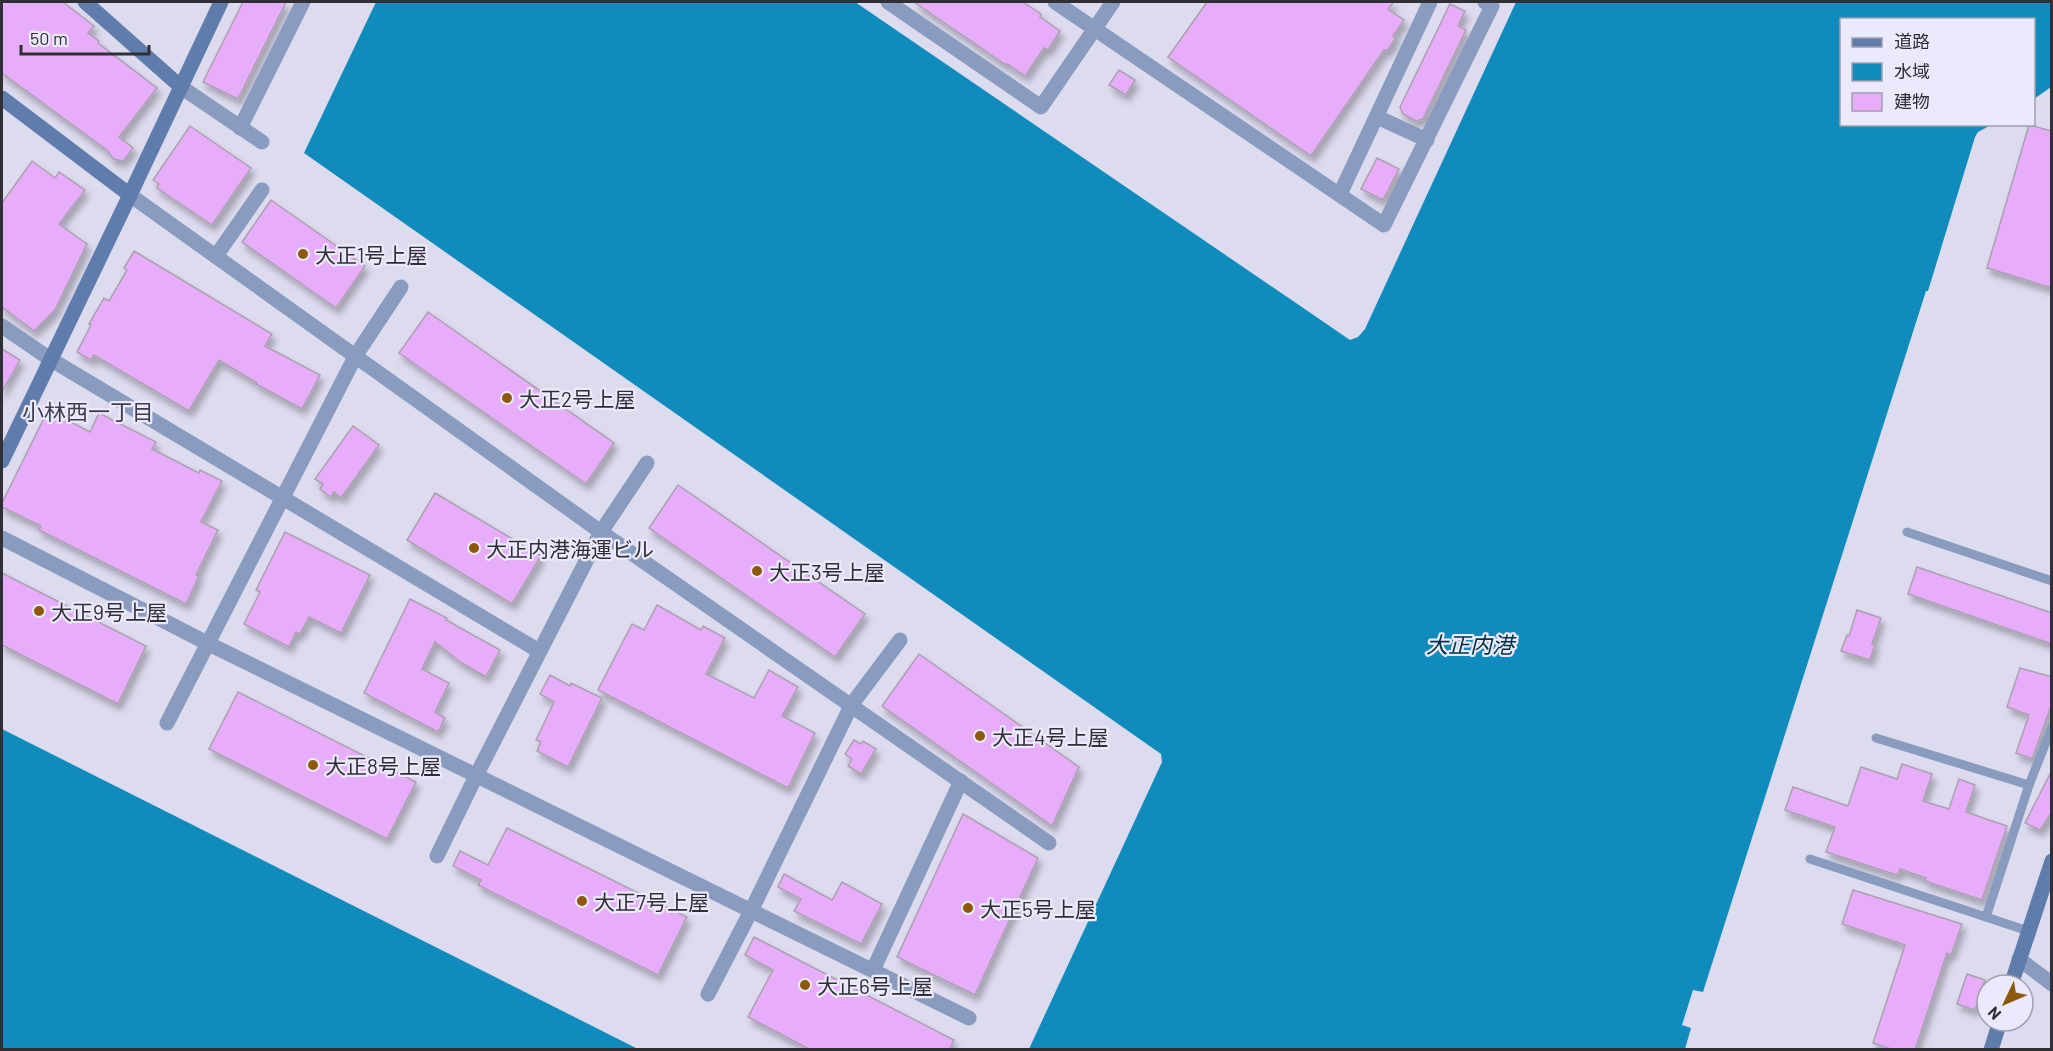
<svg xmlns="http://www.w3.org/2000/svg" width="2053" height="1051" font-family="Barlow,'Noto Sans JP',sans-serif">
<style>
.water{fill:#108bbe}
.building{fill:#e7adfb;stroke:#aba0af;stroke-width:1.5;filter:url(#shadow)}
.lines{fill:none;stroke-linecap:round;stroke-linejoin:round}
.lane{stroke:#899cbf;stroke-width:9}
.street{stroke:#899cbf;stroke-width:15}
.secondary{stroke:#607cad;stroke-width:15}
.poi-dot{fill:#8e580b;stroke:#ebe9fc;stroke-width:2}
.labels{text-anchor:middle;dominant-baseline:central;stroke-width:4.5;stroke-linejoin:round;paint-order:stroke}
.poi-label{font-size:21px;fill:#302f36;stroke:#ebe9fc;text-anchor:start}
.neighbourhood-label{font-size:22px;fill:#3e3d4c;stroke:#ebe9fc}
.water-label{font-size:22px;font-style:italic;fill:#002e43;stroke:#ebe9fc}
</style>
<defs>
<filter id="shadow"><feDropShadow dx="3.5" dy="6" stdDeviation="3" flood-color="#0004"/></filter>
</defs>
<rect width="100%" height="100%" fill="#dddcef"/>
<!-- water -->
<g class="water">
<path d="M376,2H855L1350,340L1358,337L1365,329L1516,2H2051V87L2034,99V20H1842V124L1991,125L1978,132L1975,137L1928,291H1926L1703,992L1693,990L1682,1025L1691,1028L1685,1049H1029L1162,762L1161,754L304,153Z"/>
<path d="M2,729L638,1049H2Z"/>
</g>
<!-- building -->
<g class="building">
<path d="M2,2H63L94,26L88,33L99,41L98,43L157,88L119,137L133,148L123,161L113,159L108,151L2,73Z"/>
<path d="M243,2H286L238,99L203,82Z"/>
<path d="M914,2H1023L1041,14L1040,17L1060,31L1048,50L1044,48L1025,76L1007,64L1006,65Z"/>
<path d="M1207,2H1394L1388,9L1404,20L1393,36L1396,38L1387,51L1384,50L1311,156L1168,57Z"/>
<path d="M1450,4L1465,11L1458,26L1466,30L1423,119L1416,121L1403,114L1400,107Z"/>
<path d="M1119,70L1135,80L1126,95L1109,85Z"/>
<path d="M2029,125L2052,131V288L1987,268Z"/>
<path d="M190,126L251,168L212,225L157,188L159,184L153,180Z"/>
<path d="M1377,158L1399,169L1383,200L1361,189Z"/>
<path d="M32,161L55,178L59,172L85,190L59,224L87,244L55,310L34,331L2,307V203Z"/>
<path d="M271,200L365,266L336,308L242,242Z"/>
<path d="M134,251L272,334L265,346L320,375L302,409L256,384L257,383L219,360L189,411L94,355L91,360L77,352L91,325L89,324L104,298L109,301L127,270L124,268Z"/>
<path d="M428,312L614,443L586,484L399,353Z"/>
<path d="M2,349L20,360L2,392Z"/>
<path d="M48,410L90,432L99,413L156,442L152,449L199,473L200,470L222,481L201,522L218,530L196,575L199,576L186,604L39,530L41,526L2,507V503Z"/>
<path d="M353,426L379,445L341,498L334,492L331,497L320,489L323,484L315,479Z"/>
<path d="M678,485L865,614L835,657L649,528Z"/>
<path d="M435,493L541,556L512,604L407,540Z"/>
<path d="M285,532L370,575L341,633L309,617L300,634L296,632L289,647L244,624L260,592L256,590Z"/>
<path d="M1917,567L2052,613V644L1908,594Z"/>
<path d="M2,573L146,646L118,704L2,645Z"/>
<path d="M410,599L447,618L446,620L500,650L486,677L460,662L435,642L422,669L449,683L435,712L445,718L438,732L364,693Z"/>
<path d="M657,605L701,630L703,626L725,638L706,674L754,698L769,670L798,687L782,716L815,733L788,788L598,690L632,624L644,630Z"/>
<path d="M1857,610L1881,618L1872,644L1875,645L1870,660L1841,651L1847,635L1849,636Z"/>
<path d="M919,654L1079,767L1052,826L882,706Z"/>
<path d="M2020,668L2052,677V703L2032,759L2016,753L2029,715L2007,707Z"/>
<path d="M550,675L570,686L571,683L602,698L568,767L537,751L541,742L536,740L554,702L540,694Z"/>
<path d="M238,692L416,782L387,839L209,749Z"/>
<path d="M854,740L861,744L863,741L876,749L861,774L848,766L852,759L845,754Z"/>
<path d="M1902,764L1932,774L1923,801L1949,809L1959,779L1975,785L1966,812L2007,826L1982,900L1925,881L1926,878L1900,869L1897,875L1826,852L1835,827L1785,810L1793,787L1848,806L1861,767L1897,779Z"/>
<path d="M2052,770V812L2040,830L2025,823Z"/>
<path d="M963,814L1038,858L975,995L897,957Z"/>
<path d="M507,828L687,917L658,975L478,885L481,880L453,866L460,851L488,865Z"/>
<path d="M784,874L832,900L842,882L882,904L861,944L794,911L801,899L778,887Z"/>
<path d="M1853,890L1962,924L1951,955L1947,953L1915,1050H1894L1873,1043L1905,945L1842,924Z"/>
<path d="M754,937L954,1040L949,1050H811L748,1017L773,970L745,955Z"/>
<path d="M1967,974L1985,980L1975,1010L1957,1004Z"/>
</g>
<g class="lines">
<!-- lane -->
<g class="lane">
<path d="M1907,532L2052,581"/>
<path d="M1876,738L2029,785"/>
<path d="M1810,859L1986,917L2029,785L2052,727"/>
<path d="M1986,917L2028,931"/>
</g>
<!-- street -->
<g class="street">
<path d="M888,2L1041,107L1113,2"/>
<path d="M1055,2L1384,225L1492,6L1485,2"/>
<path d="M181,87L262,142"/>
<path d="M1377,117L1427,140"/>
<path d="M240,128L303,2"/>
<path d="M1340,194L1430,2"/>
<path d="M130,195L601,532L1049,843"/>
<path d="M216,256L262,190"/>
<path d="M2,326L50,359L539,651"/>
<path d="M2,538L207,643L969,1018"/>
<path d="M167,723L356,355L401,287"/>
<path d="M437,856L477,774L601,532L647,463"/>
<path d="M2019,959L2052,984"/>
<path d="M873,970L961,781"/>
<path d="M708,994L751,911L852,704L900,640"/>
</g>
<!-- secondary -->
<g class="secondary">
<path d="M85,2L181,87"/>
<path d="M2,98L130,195"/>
<path d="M2,461L130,195L221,2"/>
<path d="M2011,985L2052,861"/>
<path d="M1991,1050L2000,1021"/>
</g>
</g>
<!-- markers -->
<g class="poi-dot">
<circle cx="303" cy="254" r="6"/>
<circle cx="507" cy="398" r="6"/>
<circle cx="474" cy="548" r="6"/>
<circle cx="757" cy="571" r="6"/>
<circle cx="39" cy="611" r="6"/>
<circle cx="980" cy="736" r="6"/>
<circle cx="313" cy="765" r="6"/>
<circle cx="582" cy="901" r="6"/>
<circle cx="968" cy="908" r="6"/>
<circle cx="805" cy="985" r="6"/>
</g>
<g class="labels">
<!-- poi labels -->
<g class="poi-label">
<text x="315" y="254">大正1号上屋</text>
<text x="519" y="398">大正2号上屋</text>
<text x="486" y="548">大正内港海運ビル</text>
<text x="769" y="571">大正3号上屋</text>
<text x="51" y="611">大正9号上屋</text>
<text x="992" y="736">大正4号上屋</text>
<text x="325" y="765">大正8号上屋</text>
<text x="594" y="901">大正7号上屋</text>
<text x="980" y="908">大正5号上屋</text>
<text x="817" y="985">大正6号上屋</text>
</g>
<!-- neighbourhood labels -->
<g class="neighbourhood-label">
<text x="88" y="411">小林西一丁目</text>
</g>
<!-- water labels -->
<g class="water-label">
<text x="1470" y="644">大正内港</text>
</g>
</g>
<!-- border -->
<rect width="2053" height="1051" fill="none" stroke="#302f36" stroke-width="6"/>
<!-- legend -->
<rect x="1840" y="18" width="195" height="108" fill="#ebe9fc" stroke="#a09fad" stroke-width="1.5"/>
<rect x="1852" y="38" width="30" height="9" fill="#607cad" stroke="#a09fad" stroke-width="1.5"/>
<text x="1894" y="48" font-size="18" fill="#302f36">道路</text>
<rect x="1852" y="63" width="30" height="18" fill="#108bbe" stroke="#a09fad" stroke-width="1.5"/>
<text x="1894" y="78" font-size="18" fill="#302f36">水域</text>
<rect x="1852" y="93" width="30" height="18" fill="#e7adfb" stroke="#a09fad" stroke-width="1.5"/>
<text x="1894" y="108" font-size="18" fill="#302f36">建物</text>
<!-- north arrow -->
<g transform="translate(2005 1003) rotate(226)"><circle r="28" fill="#ebe9fc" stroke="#a09fad" stroke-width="1.5"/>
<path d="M0-4.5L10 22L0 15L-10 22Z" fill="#8e580b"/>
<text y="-9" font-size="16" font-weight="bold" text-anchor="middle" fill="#302f36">N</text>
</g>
<!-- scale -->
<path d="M21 45v9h128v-9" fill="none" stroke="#302f36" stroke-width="3"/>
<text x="30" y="45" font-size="18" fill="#302f36" stroke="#ebe9fc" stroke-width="4.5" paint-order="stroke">50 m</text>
</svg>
